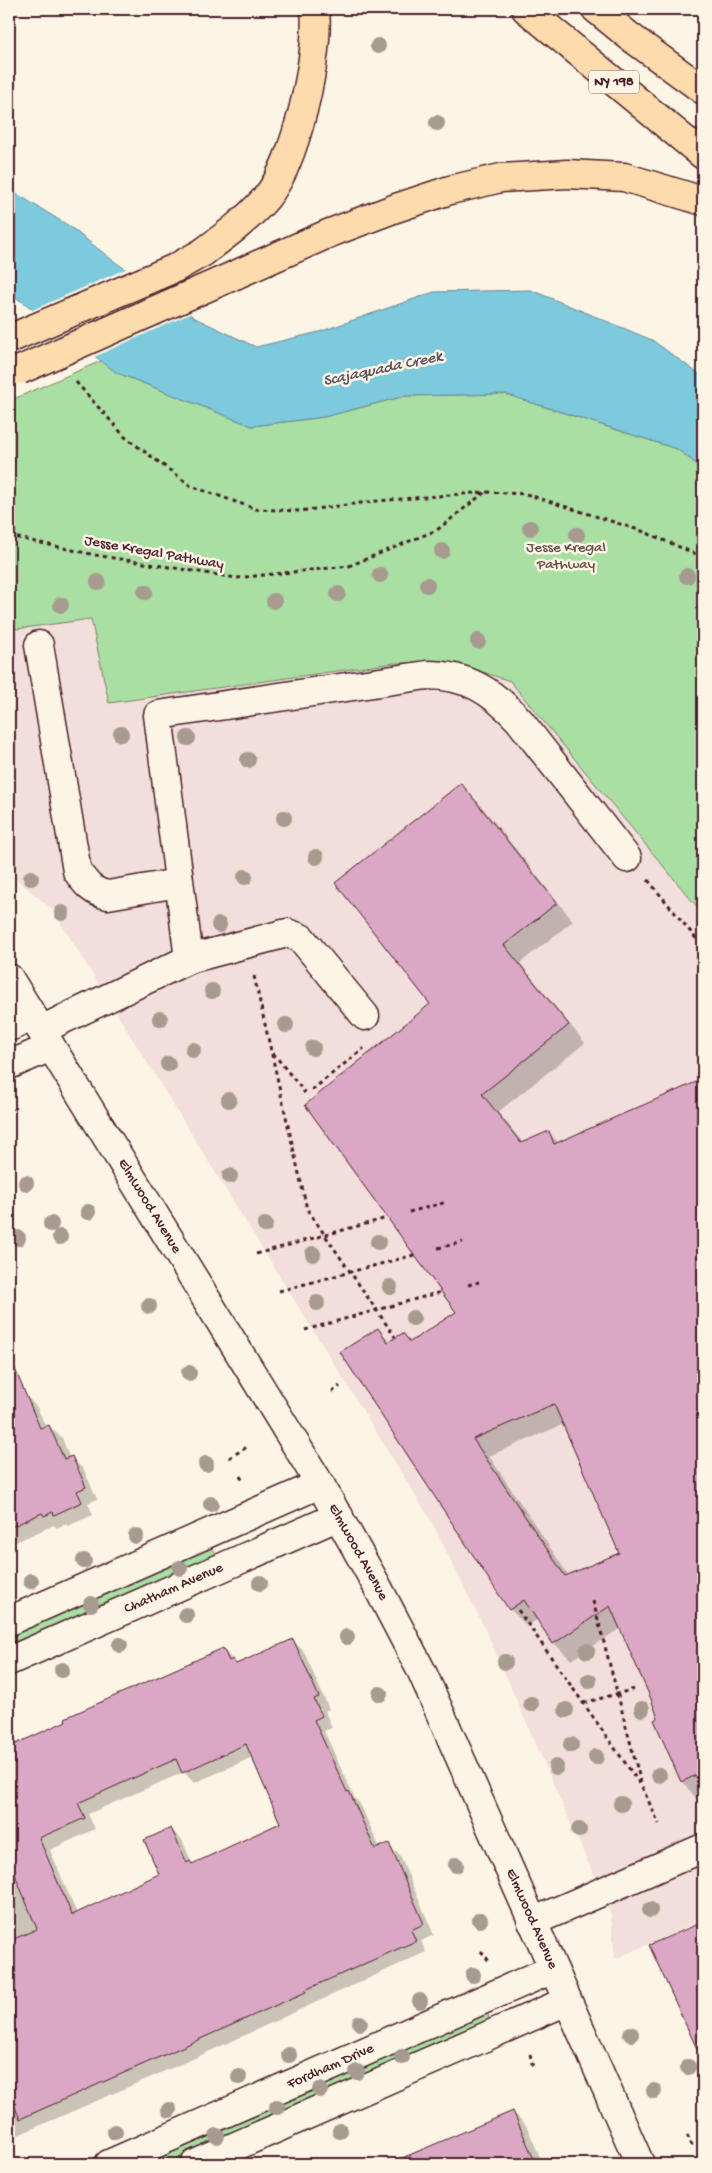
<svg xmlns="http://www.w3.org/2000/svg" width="712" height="2173" font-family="'Gochi Hand',sans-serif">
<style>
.built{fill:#f2dedb}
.green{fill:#a9dfa2;stroke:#7a7f66}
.water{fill:#7ecadd;stroke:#698696}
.pier{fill:#fcf5e5}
.shadow{fill:#0003;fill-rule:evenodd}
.building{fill:#daa8c4;stroke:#4a1f2b;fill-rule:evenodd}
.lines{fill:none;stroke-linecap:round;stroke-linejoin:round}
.minor-casing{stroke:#4a1f2b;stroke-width:31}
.highway-casing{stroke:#4a1f2b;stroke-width:31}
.path{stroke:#4a1f2b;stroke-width:3;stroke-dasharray:4 4;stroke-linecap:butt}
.minor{stroke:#fcf5e5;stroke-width:28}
.highway{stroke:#fedbac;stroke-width:28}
.highway-bridge-casing{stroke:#4a1f2b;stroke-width:31;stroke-linecap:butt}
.highway-bridge{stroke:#fedbac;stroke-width:28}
.tree{fill:#a79a8f}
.labels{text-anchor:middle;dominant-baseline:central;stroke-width:5;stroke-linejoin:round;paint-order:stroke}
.shield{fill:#fcf5e5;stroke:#7f5f63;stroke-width:1}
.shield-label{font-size:14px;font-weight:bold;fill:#4a1f2b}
.park-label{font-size:15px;fill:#624f49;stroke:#fcf5e5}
.street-label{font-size:15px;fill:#4a1f2b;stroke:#fcf5e5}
.water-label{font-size:16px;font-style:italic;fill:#5a5260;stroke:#fcf5e5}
</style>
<rect width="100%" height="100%" fill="#fcf5e5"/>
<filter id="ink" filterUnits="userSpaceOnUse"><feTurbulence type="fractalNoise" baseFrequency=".02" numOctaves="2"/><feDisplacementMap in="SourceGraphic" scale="10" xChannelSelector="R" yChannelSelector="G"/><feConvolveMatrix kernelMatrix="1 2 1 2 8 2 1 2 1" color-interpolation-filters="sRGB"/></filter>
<g filter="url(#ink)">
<!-- built -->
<path class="built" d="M91,618L109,703L394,663L459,664L510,681L703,914V1920L615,1959L611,1915L487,1633L430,1519L52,909L9,873V630Z"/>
<!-- green -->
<g class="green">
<path d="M103,360L125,376L252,426L324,417L405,396L505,394L677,449L703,469V914L510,681L459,664L394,663L109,703L91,619L9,630V401Z"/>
<path d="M211,1547L215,1552L216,1557L9,1650V1633Z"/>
<path d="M485,2012L489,2016L486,2026L170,2164H132Z"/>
</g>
<!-- water -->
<path class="water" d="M9,189L69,226L111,259L195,318L256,347L319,332L434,292L531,290L652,340L703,377V469L677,449L505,394L405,396L324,417L252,426L125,376L117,373L23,302L9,294Z"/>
<!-- pier -->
<path class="pier" d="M128,268L192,313L94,357L30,311Z"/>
<!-- shadow -->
<g class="shadow">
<path d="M461,785L478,802L573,921L520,963L585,1043L498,1112L523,1143L549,1133L560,1144L703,1081V1807L682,1781L660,1719L621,1628L571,1660L554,1643L538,1619L527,1626L510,1609L378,1329L391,1342L411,1343L457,1313L432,1004ZM564,1424L621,1554L569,1576L489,1456Z"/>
<path d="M25,1395L37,1407L46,1427L49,1426L62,1438L70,1459L72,1458L84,1470L97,1499L88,1503L93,1515L68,1526L65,1524L57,1528L54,1525L9,1545V1455L16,1452L9,1436V1402Z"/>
<path d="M293,1640L304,1652L329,1709L325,1711L332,1728L324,1731L354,1797L360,1804L380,1848L388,1845L400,1856L434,1935L421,1941L426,1952L197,2057L9,2139V1748L223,1649L237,1665ZM253,1757L282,1824L193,1865L182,1840L171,1829L161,1875L77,1914L50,1850L95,1829L88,1814L184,1772L194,1783Z"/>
<path d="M703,1923V2060L651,1946Z"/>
<path d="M513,2112L526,2125L543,2164H389Z"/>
</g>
<!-- building -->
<g class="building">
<path d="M461,783L557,903L504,945L569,1025L482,1094L521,1143L549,1131L554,1144L703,1079V1772L681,1782L654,1720L658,1718L651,1699L610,1606L553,1644L524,1600L509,1610L340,1352L378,1328L388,1342L403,1333L410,1342L456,1312L305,1105L430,1004L335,883ZM554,1404L619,1553L565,1576L473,1439Z"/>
<path d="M9,1355L40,1428L49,1425L64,1459L72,1456L86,1487L77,1491L82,1502L54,1515L53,1512L44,1516L42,1513L9,1528Z"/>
<path d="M293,1639L319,1697L314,1699L322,1716L314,1720L347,1792L349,1791L375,1849L389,1843L424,1924L411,1930L416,1941L305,1990L306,1992L20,2119L9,2094V1941L37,1929L9,1860V1747L66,1721L65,1718L223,1648L229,1661L233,1659L236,1664ZM246,1744L280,1823L192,1864L190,1861L187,1863L171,1828L144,1840L159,1874L72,1915L39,1838L85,1818L78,1803L176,1759L182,1773Z"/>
<path d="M703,1922V2062L649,1945Z"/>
<path d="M513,2111L536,2164H388Z"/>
</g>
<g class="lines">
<defs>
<g id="minor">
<path d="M39,645L77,871C86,884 92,892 108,895L178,883"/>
<path d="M189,959L158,715L427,675C467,675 492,691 519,720L627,858"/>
<path id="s1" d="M9,978L320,1484L376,1584L422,1672L640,2164"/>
<path d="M9,1027L33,1017"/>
<path d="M41,1030L189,959L287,933L301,938L365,1016"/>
<path d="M9,1065L51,1047"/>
<path d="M9,1621L320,1484"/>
<path id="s2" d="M9,1661L339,1516"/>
<path d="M532,1922L703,1848"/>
<path id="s3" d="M109,2164L553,1969"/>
<path d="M195,2164L567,2001"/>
</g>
<g id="highway">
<path d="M526,9L703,155"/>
<path d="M596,9L629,36L703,90"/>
<path d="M202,253C225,236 247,220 266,198C296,163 320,55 315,9"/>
<path d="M235,275L330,233L396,208L450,190L501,178L567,174L624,177L703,201"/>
</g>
</defs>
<!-- minor casing -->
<use href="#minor" class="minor-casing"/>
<!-- highway casing -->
<use href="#highway" class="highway-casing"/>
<!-- path -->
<g class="path">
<path d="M76,382L125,437L191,486L256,509L299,511L377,501L486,492L526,494L642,531L703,557"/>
<path d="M9,536L95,555L236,578L349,566L437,530L485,492"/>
<path d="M648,880L703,947"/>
<path d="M254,976L307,1209L395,1337"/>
<path d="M273,1053L305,1093"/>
<path d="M312,1090L364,1048"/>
<path d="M9,1102L13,1110"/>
<path d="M409,1212L447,1202"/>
<path d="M438,1248L463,1242"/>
<path d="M256,1254L387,1218"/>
<path d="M468,1285L479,1282"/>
<path d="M279,1291L414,1255"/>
<path d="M305,1330L441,1292"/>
<path d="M332,1392L340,1386"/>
<path d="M229,1458L247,1447"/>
<path d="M240,1476L244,1483"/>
<path d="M593,1601L641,1783"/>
<path d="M518,1610L642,1787L659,1824"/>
<path d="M584,1703L638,1688"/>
<path d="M481,1951L489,1961"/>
<path d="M530,2054L533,2068"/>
<path d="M687,2135L694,2149"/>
</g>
<!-- minor -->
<use href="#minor" class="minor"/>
<!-- highway -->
<use href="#highway" class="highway"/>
<defs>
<g id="highway-bridge">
<path d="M9,339L175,268L202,253"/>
<path d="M20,370L235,275"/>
</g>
</defs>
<!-- highway-bridge casing -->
<use href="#highway-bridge" class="highway-bridge-casing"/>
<!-- highway-bridge -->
<use href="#highway-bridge" class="highway-bridge"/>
</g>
<!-- trees -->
<g class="tree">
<circle cx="378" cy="46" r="8"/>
<circle cx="437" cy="123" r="8"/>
<circle cx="530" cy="528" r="8"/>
<circle cx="577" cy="535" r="8"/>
<circle cx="442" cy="551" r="8"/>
<circle cx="380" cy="575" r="8"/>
<circle cx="687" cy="576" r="8"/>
<circle cx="98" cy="582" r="8"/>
<circle cx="427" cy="585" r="8"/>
<circle cx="145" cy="592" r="8"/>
<circle cx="338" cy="594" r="8"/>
<circle cx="274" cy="601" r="8"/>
<circle cx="61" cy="605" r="8"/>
<circle cx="478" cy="641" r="8"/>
<circle cx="121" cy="734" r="8"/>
<circle cx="188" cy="738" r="8"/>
<circle cx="248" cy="760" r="8"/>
<circle cx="284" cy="818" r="8"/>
<circle cx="316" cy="857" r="8"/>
<circle cx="245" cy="877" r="8"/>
<circle cx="31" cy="878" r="8"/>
<circle cx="62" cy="913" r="8"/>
<circle cx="219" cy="925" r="8"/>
<circle cx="212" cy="991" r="8"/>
<circle cx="160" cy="1019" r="8"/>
<circle cx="286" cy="1025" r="8"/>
<circle cx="313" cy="1048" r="8"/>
<circle cx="193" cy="1050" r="8"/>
<circle cx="168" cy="1064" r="8"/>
<circle cx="229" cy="1100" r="8"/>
<circle cx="230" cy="1176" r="8"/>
<circle cx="26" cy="1183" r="8"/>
<circle cx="88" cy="1212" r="8"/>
<circle cx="51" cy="1224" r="8"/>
<circle cx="265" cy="1225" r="8"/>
<circle cx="60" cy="1237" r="8"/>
<circle cx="18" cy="1238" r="8"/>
<circle cx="378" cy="1242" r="8"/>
<circle cx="313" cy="1254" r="8"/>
<circle cx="390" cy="1287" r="8"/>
<circle cx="317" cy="1303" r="8"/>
<circle cx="149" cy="1306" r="8"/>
<circle cx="413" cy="1318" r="8"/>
<circle cx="189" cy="1373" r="8"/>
<circle cx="206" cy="1464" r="8"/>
<circle cx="211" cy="1504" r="8"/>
<circle cx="136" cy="1536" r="8"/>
<circle cx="84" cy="1561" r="8"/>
<circle cx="180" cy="1568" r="8"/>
<circle cx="31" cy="1581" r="8"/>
<circle cx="260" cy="1583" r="8"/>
<circle cx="91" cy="1604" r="8"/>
<circle cx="186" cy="1615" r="8"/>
<circle cx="347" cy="1637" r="8"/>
<circle cx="120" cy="1645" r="8"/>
<circle cx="587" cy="1651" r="8"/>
<circle cx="505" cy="1662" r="8"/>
<circle cx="62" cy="1670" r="8"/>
<circle cx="589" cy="1681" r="8"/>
<circle cx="380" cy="1694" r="8"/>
<circle cx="531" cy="1704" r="8"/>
<circle cx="642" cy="1709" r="8"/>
<circle cx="566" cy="1710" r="8"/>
<circle cx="571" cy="1745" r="8"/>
<circle cx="596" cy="1757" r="8"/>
<circle cx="556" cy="1767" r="8"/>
<circle cx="659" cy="1775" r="8"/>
<circle cx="621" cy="1804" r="8"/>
<circle cx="579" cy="1830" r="8"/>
<circle cx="456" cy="1865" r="8"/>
<circle cx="650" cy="1910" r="8"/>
<circle cx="480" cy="1920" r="8"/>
<circle cx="473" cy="1975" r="8"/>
<circle cx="420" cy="2001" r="8"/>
<circle cx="360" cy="2023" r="8"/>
<circle cx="631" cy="2034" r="8"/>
<circle cx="289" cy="2055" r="8"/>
<circle cx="402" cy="2057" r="8"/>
<circle cx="688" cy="2067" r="8"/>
<circle cx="357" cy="2072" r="8"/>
<circle cx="239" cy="2077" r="8"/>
<circle cx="320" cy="2090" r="8"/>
<circle cx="654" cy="2091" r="8"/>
<circle cx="277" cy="2107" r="8"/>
<circle cx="169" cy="2110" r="8"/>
<circle cx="340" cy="2131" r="8"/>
<circle cx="115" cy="2132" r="8"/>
<circle cx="217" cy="2136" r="8"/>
</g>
</g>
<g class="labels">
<!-- shield labels -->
<rect class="shield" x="589" y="70.5" width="50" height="23" rx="4"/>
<g class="shield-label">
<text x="614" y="82">NY 198</text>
</g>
<!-- park labels -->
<g class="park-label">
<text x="566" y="548">Jesse Kregal<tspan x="566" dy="17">Pathway</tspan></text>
</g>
<!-- street labels -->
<g class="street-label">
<text transform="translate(154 553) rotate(10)">Jesse Kregal Pathway</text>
<text stroke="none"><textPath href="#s1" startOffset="268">Elmwood Avenue</textPath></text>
<text stroke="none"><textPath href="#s1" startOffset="672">Elmwood Avenue</textPath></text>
<text stroke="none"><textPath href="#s2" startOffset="180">Chatham Avenue</textPath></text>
<text stroke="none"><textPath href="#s1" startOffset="1078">Elmwood Avenue</textPath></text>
<text stroke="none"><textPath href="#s3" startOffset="242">Fordham Drive</textPath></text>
</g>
<!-- water labels -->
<g class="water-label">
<text transform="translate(383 370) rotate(-12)">Scajaquada Creek</text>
</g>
</g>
<!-- margin -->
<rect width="712" height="2173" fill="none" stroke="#fcf5e5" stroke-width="30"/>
<rect x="15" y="15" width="682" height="2143" fill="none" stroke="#4a1f2b" stroke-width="2" filter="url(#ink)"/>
</svg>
